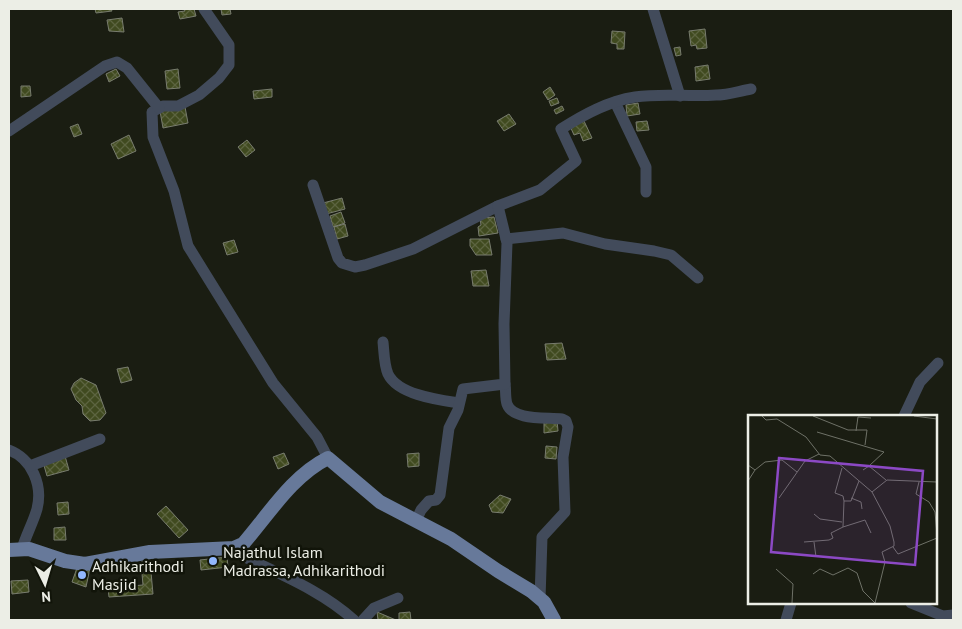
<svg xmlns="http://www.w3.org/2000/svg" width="962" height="629" font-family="'PT Sans',sans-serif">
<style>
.building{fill:url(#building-cross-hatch);stroke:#787c6e}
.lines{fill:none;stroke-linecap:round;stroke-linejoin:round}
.minor{stroke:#424b5b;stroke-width:11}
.major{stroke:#67799a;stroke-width:14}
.poi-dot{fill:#92b7fd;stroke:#111409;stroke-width:2}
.labels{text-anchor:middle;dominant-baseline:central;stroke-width:5;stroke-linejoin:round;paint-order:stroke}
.poi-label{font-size:16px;fill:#eceee6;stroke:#111409;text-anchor:start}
.inset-road{fill:none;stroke:#6e7167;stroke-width:1}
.view{fill:#8c49c5;fill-opacity:0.15;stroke:#8c49c5;stroke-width:2.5}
.inset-edge{fill:none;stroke:#eceee6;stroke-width:2.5}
</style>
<defs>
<pattern id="building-cross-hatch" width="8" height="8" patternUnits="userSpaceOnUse" patternTransform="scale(1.25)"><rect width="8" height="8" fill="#404a1f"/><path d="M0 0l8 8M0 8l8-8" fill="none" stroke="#5c6440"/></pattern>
</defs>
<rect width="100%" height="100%" fill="#1a1d12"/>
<!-- building -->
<g class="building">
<path d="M95,9H111L112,11L96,13Z"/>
<path d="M184,9H194L196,16L180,19L178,12L185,11Z"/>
<path d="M221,9H230L231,14L222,15Z"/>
<path d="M122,18L124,32L109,31L107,20Z"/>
<path d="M705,29L707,48L697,49L696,45L691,46L689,31Z"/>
<path d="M612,31L625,32L624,49H617V44L611,43Z"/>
<path d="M680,47L681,55L676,56L674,48Z"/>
<path d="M708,65L710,79L696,81L695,67Z"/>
<path d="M116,69L120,76L109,82L106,74Z"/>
<path d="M178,69L180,88L167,89L165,71Z"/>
<path d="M21,86H30L31,96L21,97Z"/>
<path d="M550,87L555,95L548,100L543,92Z"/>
<path d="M272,89V97L254,99L253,91Z"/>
<path d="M557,98L559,103L551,106L549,101Z"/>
<path d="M638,103L640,114L627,116L626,105Z"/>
<path d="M562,106L564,110L556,114L554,110Z"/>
<path d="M185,107L188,123L163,128L160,111Z"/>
<path d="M509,114L516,124L504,131L497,121Z"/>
<path d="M584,121L592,138L583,141L580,133L574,135L570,126Z"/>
<path d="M647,121L649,130L637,131L636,122Z"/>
<path d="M78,124L82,134L74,137L70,127Z"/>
<path d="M129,135L136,151L118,159L111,144Z"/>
<path d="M247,140L255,150L246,157L238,147Z"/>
<path d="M342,198L345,209L326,214L323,203Z"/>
<path d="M341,212L345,223L333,227L330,216Z"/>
<path d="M494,217L498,233L479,236L478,227L481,225L480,218Z"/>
<path d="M345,224L348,236L337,239L334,227Z"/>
<path d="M470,239H489L492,255H476L470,246Z"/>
<path d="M234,240L238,252L227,255L223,243Z"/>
<path d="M486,270L489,286H473L471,271Z"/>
<path d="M562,343L566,359L547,360L545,344Z"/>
<path d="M128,367L132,380L121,383L117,369Z"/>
<path d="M81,378L96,385L106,413L100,420L90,421L83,414L82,406L76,400L71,389L74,383Z"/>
<path d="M557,420L558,431L544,433V421Z"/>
<path d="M546,446L557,447L556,459L545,458Z"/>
<path d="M284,453L289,464L278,469L273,457Z"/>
<path d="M419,453V466L408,467L407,454Z"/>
<path d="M65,456L69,470L47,476L43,462Z"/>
<path d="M500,495L511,499L503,513L492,512L489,505Z"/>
<path d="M68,502L69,514L58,515L57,503Z"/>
<path d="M166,506L188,530L179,538L157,514Z"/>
<path d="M65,527L66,540H54V528Z"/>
<path d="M227,557L228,567L201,570L200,560Z"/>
<path d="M150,561L153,594L109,597L108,588L143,585L141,562Z"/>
<path d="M77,568H90L86,587L72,582Z"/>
<path d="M28,580L29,592L12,594L11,581Z"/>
<path d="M377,612L396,620H378Z"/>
<path d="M410,612L411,620H399V613Z"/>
</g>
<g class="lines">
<!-- minor -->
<g class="minor">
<path d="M204,9L229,45V65L219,78L199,95L178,106H163L152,112L153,137L174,191L188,246L273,383L317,437L328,458"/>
<path d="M653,9L680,96"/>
<path d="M615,102L646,167V192"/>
<path d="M9,131L105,66L117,62L127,68L159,108"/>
<path d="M313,185L338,258L342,263L355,267L365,265L413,249L498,206"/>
<path d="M506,239L563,233L605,244L654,251L671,255L698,278"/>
<path d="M383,342C384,351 384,365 388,374C398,395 439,400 459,403"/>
<path d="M505,384C506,390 505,398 507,404C513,421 547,417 562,419L566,421L568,427L563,457L565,512L542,537L540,599"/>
<path d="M904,416L920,382L938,363"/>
<path d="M9,450C32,459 43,485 37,509C33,523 26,535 22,549"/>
<path d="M30,466L100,439"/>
<path d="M416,521L421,510L429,501L436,500L440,495L449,428L458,410L463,389L505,384L504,324L507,243L498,206L540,190L576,161L561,129C583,115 608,101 635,97C662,93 689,97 716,95C728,95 739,91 751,89"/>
<path d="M243,544L247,558C284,576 323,592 354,620"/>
<path d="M911,603L943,616L953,615"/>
<path d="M363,620L374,608L398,598"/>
<path d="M786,620L791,603"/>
</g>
<!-- major -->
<path class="major" d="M9,550L29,549L65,561L85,564L150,552L234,548L243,544C269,514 292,476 328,458L380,502L451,539L498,571L531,591L544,602L554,620"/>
</g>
<!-- markers -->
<g class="poi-dot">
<circle cx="213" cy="561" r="5"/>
<circle cx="82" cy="575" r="5"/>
</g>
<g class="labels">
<!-- poi labels -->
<g class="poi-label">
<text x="223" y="552">Najathul Islam<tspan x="223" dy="18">Madrassa, Adhikarithodi</tspan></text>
<text x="92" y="566">Adhikarithodi<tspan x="92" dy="18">Masjid</tspan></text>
</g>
</g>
<!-- overview -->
<g transform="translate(748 415)">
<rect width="189" height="189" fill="#1a1d12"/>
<path class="inset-road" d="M14,1L18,5L29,4L58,22L72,40L82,41L124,77L139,65L189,67M65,1L100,15H119L117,30M166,1L189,4M108,16L110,2L123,3M69,17L136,37L121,51M0,50L7,55L0,66M94,53L87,78L95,81L96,86M7,55L17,47L34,45L49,57M115,55L121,51L138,65M171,67L168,79L181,87L187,97L189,120M124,77L142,111L146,127V131L134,137L137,147L127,188M31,83L57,46L71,39M103,83L113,87L114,94M66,99L72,104L94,107M95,112L117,105L123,118M56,127L81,125L85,123L83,118L95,112L96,86H103L111,66M66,127L68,142M145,132L150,139L189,123M28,154L45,169L44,188M65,159L72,154L85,160L100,153L109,158L115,176L127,188"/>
<path class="view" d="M31,43L175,56L167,150L23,137Z"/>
<rect width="189" height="189" class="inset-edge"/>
</g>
<!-- border -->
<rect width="962" height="629" fill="none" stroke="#eceee6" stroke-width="20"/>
<!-- north arrow -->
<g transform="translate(45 584) rotate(175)" stroke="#111409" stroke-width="4" paint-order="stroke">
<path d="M0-4L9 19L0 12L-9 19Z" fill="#eceee6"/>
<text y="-8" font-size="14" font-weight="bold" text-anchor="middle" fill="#eceee6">N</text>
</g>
</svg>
